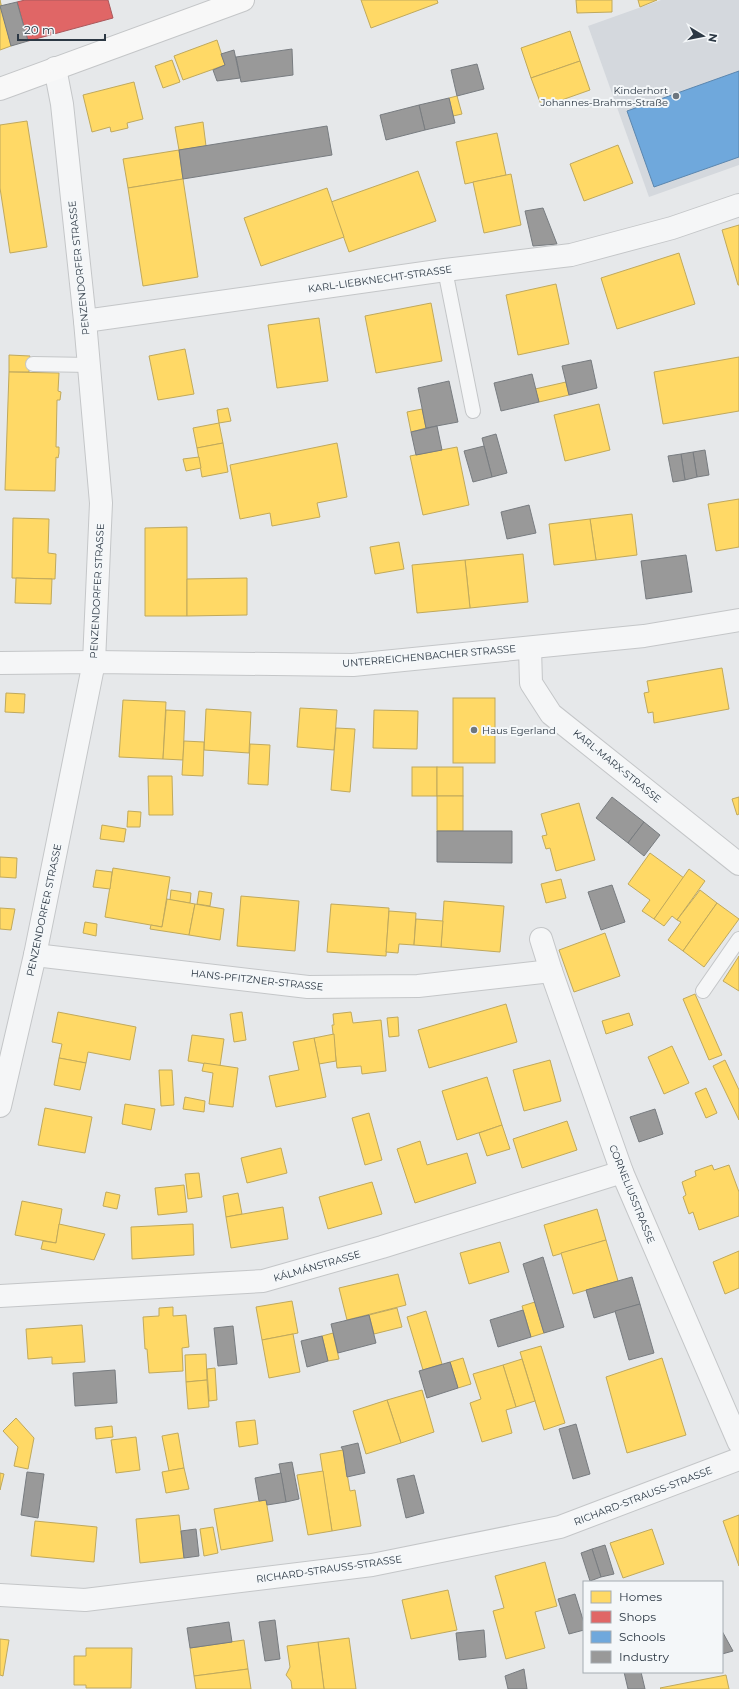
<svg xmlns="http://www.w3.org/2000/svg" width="739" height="1689" font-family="Montserrat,sans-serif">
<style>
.built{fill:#d4d8dd}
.homes{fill:#ffd966;stroke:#c0a95c}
.shops{fill:#e06666;stroke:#aa585c}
.schools{fill:#6fa8dc;stroke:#5b86ae}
.industry{fill:#999;stroke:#787c80}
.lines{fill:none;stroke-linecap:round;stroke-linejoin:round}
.service-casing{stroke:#c4c6c8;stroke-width:16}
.minor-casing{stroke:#c4c6c8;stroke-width:24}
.secondary-casing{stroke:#c4c6c8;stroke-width:24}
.service{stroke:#f5f6f7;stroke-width:14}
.minor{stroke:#f5f6f7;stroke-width:22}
.secondary{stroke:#f8f8f8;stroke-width:22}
.poi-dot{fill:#6d767e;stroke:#f4f7f9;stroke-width:1.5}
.labels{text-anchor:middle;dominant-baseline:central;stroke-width:4;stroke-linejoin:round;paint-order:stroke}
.poi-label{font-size:10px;fill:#2c3844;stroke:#f4f7f9;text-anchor:end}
.street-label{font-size:10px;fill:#2c3844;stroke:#f4f7f9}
</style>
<rect width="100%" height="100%" fill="#e6e8ea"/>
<!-- built -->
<path class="built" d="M661,0H739V165L649,197L588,26Z"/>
<!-- homes -->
<g class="homes">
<path d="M0,0L11,46L0,50Z"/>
<path d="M361,0H437L438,3L371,28Z"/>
<path d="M576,0H612V12L577,13Z"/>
<path d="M638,0H657L640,7Z"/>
<path d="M570,31L580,61L531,78L521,48Z"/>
<path d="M217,40L225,65L183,80L174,56Z"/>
<path d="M172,60L180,82L163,88L155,66Z"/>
<path d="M580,61L590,90L542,107L531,78Z"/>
<path d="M134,82L143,119L127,123L128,128L111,132L110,127L92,132L83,95Z"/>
<path d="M457,96L462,114L453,116L449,98Z"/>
<path d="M27,121L47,247L10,253L0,188V125Z"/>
<path d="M203,122L206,146L179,150L175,127Z"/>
<path d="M497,133L506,175L465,184L456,142Z"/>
<path d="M618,145L633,183L584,201L570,164Z"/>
<path d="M179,150L183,179L128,188L123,159Z"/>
<path d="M418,171L436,221L349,252L331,202Z"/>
<path d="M511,174L521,225L484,233L473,182Z"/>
<path d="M183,179L198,277L143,286L128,188Z"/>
<path d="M327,188L344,237L261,266L244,218Z"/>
<path d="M739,225V285H738L722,230Z"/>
<path d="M679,253L695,304L617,329L601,278Z"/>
<path d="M556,284L569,344L518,355L506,295Z"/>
<path d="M431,303L442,361L376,373L365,316Z"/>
<path d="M319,318L328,381L277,388L268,325Z"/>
<path d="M185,349L194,394L158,400L149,356Z"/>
<path d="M9,355L30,356L29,372H9Z"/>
<path d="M739,357V411L663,424L654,372Z"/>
<path d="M9,372L59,373L58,391L61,392L60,400H57L56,447H59V453L58,458L56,457L55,491L5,490Z"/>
<path d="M566,382L569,395L539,402L535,389Z"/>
<path d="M599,404L610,450L565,461L554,415Z"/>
<path d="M228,408L231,421L219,423L217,410Z"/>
<path d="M422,409L426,428L411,432L407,412Z"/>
<path d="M219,423L223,443L197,448L193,428Z"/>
<path d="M223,443L228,472L202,477L197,448Z"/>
<path d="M337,443L347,497L317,503L320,517L272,526L270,513L240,519L230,465Z"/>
<path d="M457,447L469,505L423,515L410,456Z"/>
<path d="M199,457L201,468L186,471L183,459Z"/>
<path d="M739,499V547L716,551L708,504Z"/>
<path d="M632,514L637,555L596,560L590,519Z"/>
<path d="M13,518L49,519L48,553L56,554L55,579L12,578Z"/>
<path d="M590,519L596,560L554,565L549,524Z"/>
<path d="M187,527V616H145V528Z"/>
<path d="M399,542L404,569L375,574L370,547Z"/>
<path d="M523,554L528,602L470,608L465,560Z"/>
<path d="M465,560L470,608L417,613L412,565Z"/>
<path d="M16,578L52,579L51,604L15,603Z"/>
<path d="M247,578V615L187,616V579Z"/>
<path d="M722,668L729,709L654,723L653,712L648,713L644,693L649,692L647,681Z"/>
<path d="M6,693L25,694L24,713L5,712Z"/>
<rect x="453" y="698" width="42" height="65"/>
<path d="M123,700L166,702L163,759L119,757Z"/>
<path d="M300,708L337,710L334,750L297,747Z"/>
<path d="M206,709L251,712L249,753L204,750Z"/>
<path d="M166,710L185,711L183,760L163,759Z"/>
<path d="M374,710L418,711L417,749L373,748Z"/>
<path d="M336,728L355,729L350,792L331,790Z"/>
<path d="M184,741L204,742L203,776L182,775Z"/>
<path d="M250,744L270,745L268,785L248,784Z"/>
<rect x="412" y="767" width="25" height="29"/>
<rect x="437" y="767" width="26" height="29"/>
<path d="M148,776H172L173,815H149Z"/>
<rect x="437" y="796" width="26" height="35"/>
<path d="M739,797V814L737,815L732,799Z"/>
<path d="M579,803L595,860L556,871L550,848L546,849L542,836L547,835L541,814Z"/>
<path d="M128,811L141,812L140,827H127Z"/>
<path d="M102,825L126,829L124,842L100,839Z"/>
<path d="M650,853L684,878L654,919L642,911L650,900L628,884Z"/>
<path d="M0,857L17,858L16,878L0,877Z"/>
<path d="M113,868L170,877L162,927L105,917Z"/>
<path d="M689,869L705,881L677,920L672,916L664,926L654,919Z"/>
<path d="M96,870L112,872L110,889L93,887Z"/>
<path d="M561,879L566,898L546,903L541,884Z"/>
<path d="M171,890L191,893L190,903L170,900Z"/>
<path d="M700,890L717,903L683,951L668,940L681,922L677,920Z"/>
<path d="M199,891L212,893L210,906L197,904Z"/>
<path d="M241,896L299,901L295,951L237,946Z"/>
<path d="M167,899L195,904L189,935L150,929L151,925L162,927Z"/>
<path d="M444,901L504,906L500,952L441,947Z"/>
<path d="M717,903L739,919L704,967L683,951Z"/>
<path d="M195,904L224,909L220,940L189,935Z"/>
<path d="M331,904L389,908L386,956L327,952Z"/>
<path d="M0,908L15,909L11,930L0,929Z"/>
<path d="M389,911L416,913L414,945L399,944L398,953L386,952Z"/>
<path d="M416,919L443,921L441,947L414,945Z"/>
<path d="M85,922L97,924L96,936L83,933Z"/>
<path d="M605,933L620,976L574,992L559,950Z"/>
<path d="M739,956V991L723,981Z"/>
<path d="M695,994L722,1055L709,1060L683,999Z"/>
<path d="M506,1004L517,1042L429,1068L418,1030Z"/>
<path d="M58,1012L136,1027L130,1060L88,1052L86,1063L59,1058L62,1044L52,1042Z"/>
<path d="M242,1012L246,1040L234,1042L230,1014Z"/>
<path d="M351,1012L353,1023L381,1020L386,1071L362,1074L361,1066L337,1068L332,1025H334L333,1014Z"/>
<path d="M629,1013L633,1025L606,1034L602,1021Z"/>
<path d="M398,1017L399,1036L389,1037L387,1018Z"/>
<path d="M334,1034L336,1061L319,1064L314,1038Z"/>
<path d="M192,1035L224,1039L220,1066L188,1061Z"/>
<path d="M314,1038L326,1097L276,1107L269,1076L299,1070L293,1042Z"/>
<path d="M672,1046L689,1083L664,1094L648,1057Z"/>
<path d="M59,1058L86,1063L80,1090L54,1085Z"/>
<path d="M550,1060L561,1101L524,1111L513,1070Z"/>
<path d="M725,1060L739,1090V1120L713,1066Z"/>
<path d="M204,1063L238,1068L233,1107L209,1104L213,1073L202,1071Z"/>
<path d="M159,1070H172L174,1105L161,1106Z"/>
<path d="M487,1077L502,1125L457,1140L442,1091Z"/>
<path d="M706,1088L717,1113L706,1118L695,1093Z"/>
<path d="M185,1097L205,1101L204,1112L183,1109Z"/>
<path d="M125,1104L155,1109L151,1130L122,1124Z"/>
<path d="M45,1108L92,1117L85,1153L38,1145Z"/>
<path d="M369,1113L382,1160L365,1165L352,1118Z"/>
<path d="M567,1121L577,1150L522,1168L513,1139Z"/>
<path d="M502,1125L510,1149L487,1156L479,1133Z"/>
<path d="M420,1141L427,1165L467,1153L476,1183L415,1203L397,1149Z"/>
<path d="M281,1148L287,1173L247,1183L241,1158Z"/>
<path d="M712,1165L714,1170L729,1165L739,1192V1216L699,1230L693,1212L689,1214L683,1197L686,1195L682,1182L696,1176L695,1171Z"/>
<path d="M199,1173L202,1197L188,1199L185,1174Z"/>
<path d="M372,1182L382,1214L328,1229L319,1197Z"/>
<path d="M184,1185L187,1212L158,1215L155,1188Z"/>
<path d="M106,1192L120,1195L117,1209L103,1206Z"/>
<path d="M238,1193L242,1214L226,1217L223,1196Z"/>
<path d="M22,1201L62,1209L56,1243L15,1235Z"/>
<path d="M283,1207L288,1239L231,1248L226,1217Z"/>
<path d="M597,1209L606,1240L553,1256L544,1225Z"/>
<path d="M59,1224L105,1234L94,1260L41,1249L43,1241L56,1243Z"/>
<path d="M193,1224L194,1255L132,1259L131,1227Z"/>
<path d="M606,1240L618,1281L573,1294L561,1253Z"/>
<path d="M500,1242L509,1272L469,1284L460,1253Z"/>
<path d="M739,1251V1288L725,1294L713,1262Z"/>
<path d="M398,1274L406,1305L347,1320L339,1288Z"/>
<path d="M292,1301L298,1333L262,1340L256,1307Z"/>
<path d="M535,1302L544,1333L531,1337L522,1306Z"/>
<path d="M173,1307V1316L186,1315L189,1347L182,1348L183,1371L149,1373L147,1349H145L143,1317L159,1316V1308Z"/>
<path d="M397,1308L402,1327L374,1334L369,1315Z"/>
<path d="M426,1311L442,1364L423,1370L407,1317Z"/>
<path d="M82,1325L85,1362L52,1364V1357L28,1359L26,1329Z"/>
<path d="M333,1333L339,1359L328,1361L322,1336Z"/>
<path d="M293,1334L300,1372L269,1378L262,1340Z"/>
<path d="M541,1346L565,1423L544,1430L520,1352Z"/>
<path d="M206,1354L207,1380L186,1382L185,1355Z"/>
<path d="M463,1358L471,1384L458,1388L450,1362Z"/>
<path d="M662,1358L686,1435L627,1453L606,1377Z"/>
<path d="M522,1359L535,1401L516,1407L503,1365Z"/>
<path d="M503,1365L516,1407L506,1410L512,1433L482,1442L470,1403L481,1399L473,1374Z"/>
<path d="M215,1368L217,1400L209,1401L207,1369Z"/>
<path d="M207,1380L209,1407L188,1409L186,1382Z"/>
<path d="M422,1390L434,1432L401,1443L387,1400Z"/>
<path d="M387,1400L401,1443L366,1454L353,1411Z"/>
<path d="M16,1418L34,1438L28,1469L14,1466L18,1447L3,1431Z"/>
<path d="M255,1420L258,1444L239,1447L236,1422Z"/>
<path d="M112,1426L113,1437L96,1439L95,1428Z"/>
<path d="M178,1433L184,1468L169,1471L162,1436Z"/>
<path d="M136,1437L140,1470L116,1473L111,1440Z"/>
<path d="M343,1450L350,1491L355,1490L361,1526L332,1531L320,1454Z"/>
<path d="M184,1468L189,1489L166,1493L162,1472Z"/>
<path d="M323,1471L332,1531L308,1535L297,1475Z"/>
<path d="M0,1473L4,1474L0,1490Z"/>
<path d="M266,1500L273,1541L221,1550L214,1509Z"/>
<path d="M179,1515L184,1558L140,1563L136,1519Z"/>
<path d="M739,1515V1566L723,1521Z"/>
<path d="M35,1521L97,1527L94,1562L31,1556Z"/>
<path d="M213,1527L218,1553L204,1556L200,1529Z"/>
<path d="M652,1529L664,1564L623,1578L610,1543Z"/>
<path d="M545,1562L557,1606L535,1612L545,1648L506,1659L493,1611L504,1608L495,1576Z"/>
<path d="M448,1590L457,1630L411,1639L402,1600Z"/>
<path d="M349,1638L356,1689H324L318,1642Z"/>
<path d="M0,1639L9,1640L3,1676L0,1675Z"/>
<path d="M244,1640L248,1669L194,1676L190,1648Z"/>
<path d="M318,1642L324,1689H292L291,1681L286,1675L290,1667L287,1646Z"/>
<path d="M86,1648H132L131,1688H86V1685H74V1656H86Z"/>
<path d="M248,1669L251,1689H196L194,1676Z"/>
<path d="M726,1675L729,1689H661L660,1688Z"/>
</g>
<!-- shops -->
<path class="shops" d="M25,0H108L113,18L28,41L17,2Z"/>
<!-- schools -->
<path class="schools" d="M739,71V157L654,187L627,111Z"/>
<!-- industry -->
<g class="industry">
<path d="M17,2L28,41L11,46L0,6Z"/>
<path d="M292,49L293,75L241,82L236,57Z"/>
<path d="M234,50L240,78L217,81L213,70L225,65L221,54Z"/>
<path d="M477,64L484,89L457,96L451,70Z"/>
<path d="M449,98L455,123L425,130L419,105Z"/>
<path d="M419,105L425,130L386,140L380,115Z"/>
<path d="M327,126L332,155L183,179L179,150Z"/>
<path d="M543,208L557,244L533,246L525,211Z"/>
<path d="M591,360L597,388L569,395L562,366Z"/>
<path d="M532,374L539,402L501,411L494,383Z"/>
<path d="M449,381L458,422L426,428L418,388Z"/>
<path d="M437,426L442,450L416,455L411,432Z"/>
<path d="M496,434L507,473L492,477L482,438Z"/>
<path d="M484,446L492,477L473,482L464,451Z"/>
<path d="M705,450L709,475L697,477L693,452Z"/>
<path d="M693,452L697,477L685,480L681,454Z"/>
<path d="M681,454L685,480L673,482L668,456Z"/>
<path d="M529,505L536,533L507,539L501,512Z"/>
<path d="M686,555L692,592L646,599L641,561Z"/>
<path d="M612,797L644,822L628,843L596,818Z"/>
<path d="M644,822L660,835L644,856L628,843Z"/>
<path d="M437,831H512V863L437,862Z"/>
<path d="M612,885L625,922L601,930L588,892Z"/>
<path d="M655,1109L663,1134L639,1142L630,1117Z"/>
<path d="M543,1257L564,1327L544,1333L523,1264Z"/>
<path d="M632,1277L640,1304L594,1318L586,1290Z"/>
<path d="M640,1304L654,1353L629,1360L615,1311Z"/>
<path d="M523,1310L531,1337L498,1347L490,1320Z"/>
<path d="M369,1315L376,1343L338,1353L331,1324Z"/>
<path d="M233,1326L237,1364L218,1366L214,1328Z"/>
<path d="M322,1336L328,1361L307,1367L301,1341Z"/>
<path d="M450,1362L458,1388L427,1398L419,1371Z"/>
<path d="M115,1370L117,1403L75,1406L73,1373Z"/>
<path d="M576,1424L590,1474L573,1479L559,1429Z"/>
<path d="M358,1443L365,1473L347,1477L343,1450L341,1447Z"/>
<path d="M292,1462L299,1499L286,1502L279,1464Z"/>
<path d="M27,1472L44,1474L38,1518L21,1515Z"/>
<path d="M281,1473L286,1502L267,1505L266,1500L259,1501L255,1478Z"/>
<path d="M414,1475L424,1513L406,1518L397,1479Z"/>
<path d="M196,1529L199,1556L184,1558L181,1531Z"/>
<path d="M605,1545L614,1574L601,1577L592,1549Z"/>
<path d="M592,1549L601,1577L590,1581L581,1553Z"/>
<path d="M575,1594L584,1623V1630L569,1634L558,1599Z"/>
<path d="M275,1620L280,1659L265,1661L259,1622Z"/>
<path d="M229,1622L232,1642L190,1648L187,1628Z"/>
<path d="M484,1630L486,1657L459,1660L456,1633Z"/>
<path d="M722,1631L733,1651L722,1654Z"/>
<path d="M524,1669L527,1689H508L505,1676Z"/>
<path d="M624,1672H641L645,1689H628Z"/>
</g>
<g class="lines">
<defs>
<g id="service">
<path d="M445,270L473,411"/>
<path d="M33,364L90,365"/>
<path d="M703,991L739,939"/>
</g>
<g id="minor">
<path d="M85,321L445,270L571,255L672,228L739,205"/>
<path d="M530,648L531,683L551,714L739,864"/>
<path d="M0,663L94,662L353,665L644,636L739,620"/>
<path d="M541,939L551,971L622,1172L739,1443"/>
<path d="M35,955L308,987L418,986L551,971"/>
<path d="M0,1106L35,955L94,662L101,503L85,321L62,104L55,68"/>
<path d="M0,1296L263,1281L382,1247L622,1172"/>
<path d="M0,1595L85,1600L372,1565L560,1527L739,1459"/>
</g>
<path id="secondary" d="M0,89L243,0"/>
</defs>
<!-- service casing -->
<use href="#service" class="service-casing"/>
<!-- minor casing -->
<use href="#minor" class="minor-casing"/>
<!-- secondary casing -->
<use href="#secondary" class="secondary-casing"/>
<!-- service -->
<use href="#service" class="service"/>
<!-- minor -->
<use href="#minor" class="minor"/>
<!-- secondary -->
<use href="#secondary" class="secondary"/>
</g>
<!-- markers -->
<g class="poi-dot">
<circle cx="676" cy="96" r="4"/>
<circle cx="474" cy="730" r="4"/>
</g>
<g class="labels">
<!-- poi labels -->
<g class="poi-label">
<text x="668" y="90">Kinderhort<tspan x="668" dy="12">Johannes-Brahms-Straße</tspan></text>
<text x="482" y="730" text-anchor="start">Haus Egerland</text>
</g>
<!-- street labels -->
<g class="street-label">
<text transform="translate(79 268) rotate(-96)">PENZENDORFER STRASSE</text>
<text transform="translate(380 279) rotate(-8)">KARL-LIEBKNECHT-STRASSE</text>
<text transform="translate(97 591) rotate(-87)">PENZENDORFER STRASSE</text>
<text transform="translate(429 656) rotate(-5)">UNTERREICHENBACHER STRASSE</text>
<text transform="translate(617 766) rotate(39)">KARL-MARX-STRASSE</text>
<text transform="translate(44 910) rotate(-78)">PENZENDORFER STRASSE</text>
<text transform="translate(257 980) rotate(6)">HANS-PFITZNER-STRASSE</text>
<text transform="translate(632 1194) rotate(68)">CORNELIUSSTRASSE</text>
<text transform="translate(317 1266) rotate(-16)">KÁLMÁNSTRASSE</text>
<text transform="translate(643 1496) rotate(-21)">RICHARD-STRAUSS-STRASSE</text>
<text transform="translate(329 1569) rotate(-8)">RICHARD-STRAUSS-STRASSE</text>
</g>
</g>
<!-- legend -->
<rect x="583" y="1581" width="140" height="92" fill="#f4f7f9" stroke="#a4abb1"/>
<rect x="591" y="1591" width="20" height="12" fill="#ffd966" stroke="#a4abb1"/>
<text x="619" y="1601" font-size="12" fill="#2c3844">Homes</text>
<rect x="591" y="1611" width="20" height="12" fill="#e06666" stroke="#a4abb1"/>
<text x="619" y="1621" font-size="12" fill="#2c3844">Shops</text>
<rect x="591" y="1631" width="20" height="12" fill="#6fa8dc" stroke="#a4abb1"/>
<text x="619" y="1641" font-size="12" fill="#2c3844">Schools</text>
<rect x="591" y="1651" width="20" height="12" fill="#999999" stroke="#a4abb1"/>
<text x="619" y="1661" font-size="12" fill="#2c3844">Industry</text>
<!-- north arrow -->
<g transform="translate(703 36) rotate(100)" stroke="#f4f7f9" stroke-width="3" paint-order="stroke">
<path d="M0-3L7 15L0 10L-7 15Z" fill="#2c3844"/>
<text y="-6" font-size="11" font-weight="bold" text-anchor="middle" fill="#2c3844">N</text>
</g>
<!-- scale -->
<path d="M18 34v6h87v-6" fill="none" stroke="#2c3844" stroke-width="2"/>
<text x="24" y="34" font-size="12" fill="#2c3844" stroke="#f4f7f9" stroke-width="3" paint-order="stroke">20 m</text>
</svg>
